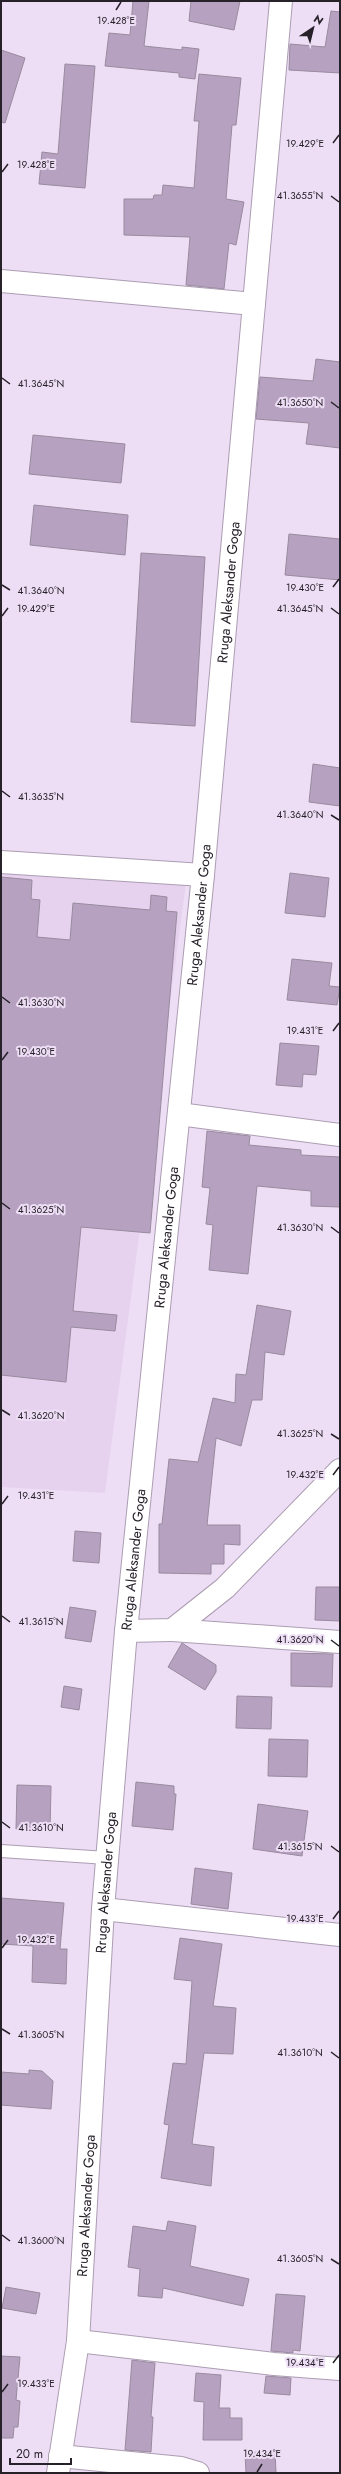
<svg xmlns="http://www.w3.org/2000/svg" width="341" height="2474" font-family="Jost,sans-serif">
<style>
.built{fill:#e6d2ef}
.building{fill:#b6a2c0;stroke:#998a9f}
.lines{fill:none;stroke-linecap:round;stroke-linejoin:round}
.lane-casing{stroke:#ac9db2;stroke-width:14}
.street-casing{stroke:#ac9db2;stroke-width:24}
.secondary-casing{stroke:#ac9db2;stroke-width:24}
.lane{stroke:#fff;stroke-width:12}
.street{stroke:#fff;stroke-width:22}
.secondary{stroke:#fff;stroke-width:22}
.ticks{fill:none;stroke:#27212a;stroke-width:1.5}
.labels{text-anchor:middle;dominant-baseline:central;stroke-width:4;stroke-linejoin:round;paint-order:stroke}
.street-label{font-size:14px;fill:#27212a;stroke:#eedef5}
.ticks-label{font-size:10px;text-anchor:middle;fill:#27212a;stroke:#eedef5;stroke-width:4;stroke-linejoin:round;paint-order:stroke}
</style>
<rect width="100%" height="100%" fill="#eedef5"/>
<!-- built -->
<path class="built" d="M1,869L186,883L105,1493L1,1487Z"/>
<!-- building -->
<g class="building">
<path d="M133,1H149L144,46L182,50V47L199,49L195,79L179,77V73L105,66L109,33L130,35Z"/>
<path d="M191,1H240L234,30L189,21Z"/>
<path d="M331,11L340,12V73L289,70L290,44L325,47Z"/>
<path d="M1,50L25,58L5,123L1,122Z"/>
<path d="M65,64L95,66L85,188L39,184L42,152L58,154Z"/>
<path d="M199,74L241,78L236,125H232L226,199L244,202L236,245L229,243L224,289L186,285L190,237L124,235V199H153L154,195H162L163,185L194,188L199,121H194Z"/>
<path d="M316,359L340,362V448L306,444L309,423L256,419L260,377L313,381Z"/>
<path d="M33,435L125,444L121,483L29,474Z"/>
<path d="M34,505L128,515L125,555L30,545Z"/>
<path d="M289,534L340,539V580L285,575Z"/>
<path d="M141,553L205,557L195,726L131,722Z"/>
<path d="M313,764L340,768V806L309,802Z"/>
<path d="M290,873L329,878L325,917L285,913Z"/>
<path d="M1,877L32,880L31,899L40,900L37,937L70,940L73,903L150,910L151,895L167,897L166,911L177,912L150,1233L81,1227L73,1311L117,1315L115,1331L71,1327L66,1382L1,1375Z"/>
<path d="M292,959L332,963L329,986L340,987L337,1005L287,1000Z"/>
<path d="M280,1043L319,1046L316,1075L303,1074L302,1087L276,1085Z"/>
<path d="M207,1131L250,1136L249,1145L301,1150V1155L340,1157V1207L311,1206V1191L257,1186L248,1274L209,1270L213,1225L206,1224L210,1188L202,1187Z"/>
<path d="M257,1305L291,1311L284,1355L265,1352L262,1400H252L241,1446L216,1438L207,1525H240V1545L224,1544V1564H211V1574L159,1573V1524H162L169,1459L198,1462L213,1398L235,1403L236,1374L246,1375Z"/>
<path d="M75,1531L101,1533L99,1563L73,1561Z"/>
<path d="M316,1587H340V1621L315,1620Z"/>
<path d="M70,1607L96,1611L91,1642L65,1638Z"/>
<path d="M182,1643L216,1665V1672L205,1690L168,1667Z"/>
<path d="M291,1653L333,1654L332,1687L291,1686Z"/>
<path d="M64,1686L82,1689L79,1710L61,1707Z"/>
<path d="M237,1696L272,1697L271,1729L236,1728Z"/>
<path d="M269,1739L308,1740L307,1777L268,1776Z"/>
<path d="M136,1782L174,1786V1794H176L173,1830L132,1826Z"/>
<path d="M17,1785L51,1786L50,1831L16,1829Z"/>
<path d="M258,1804L308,1811L302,1856L253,1849Z"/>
<path d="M195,1868L232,1873L228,1909L191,1904Z"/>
<path d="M1,1898L64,1903L60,1949H67L66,1984L32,1982L33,1946L1,1944Z"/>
<path d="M180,1938L222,1944L213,2006L236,2008L233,2054L204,2053L192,2144L214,2147L211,2186L161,2178L169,2125L164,2124L173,2063L186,2064L192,1981L174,1979Z"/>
<path d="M29,2070L42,2071L53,2081L51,2109L1,2105V2072L29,2074Z"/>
<path d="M168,2221L196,2226L190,2266L249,2279L243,2306L163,2288L162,2298L138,2296L140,2269L128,2267L133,2226L166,2231Z"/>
<path d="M6,2287L40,2293L36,2314L2,2308Z"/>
<path d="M276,2294L305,2296L300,2351L293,2350V2353L271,2351Z"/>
<path d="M1,2356L20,2357L16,2400L20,2401L18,2427H14L13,2438H1Z"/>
<path d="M132,2360L155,2363L151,2417H153L151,2452L125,2450Z"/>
<path d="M196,2373L221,2375L219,2408H230V2418H242V2440H203L204,2402L194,2401Z"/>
<path d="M266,2376L291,2378L290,2395L264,2393Z"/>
<path d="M275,2451L276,2473H246L245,2453Z"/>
</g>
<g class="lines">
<defs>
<path id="lane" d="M1,1851L107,1858"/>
<g id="street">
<path d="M1,281L254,304"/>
<path d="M1,862L203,875"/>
<path d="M179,1114L340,1135"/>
<path d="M172,1630L340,1642"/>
<path d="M126,1631L172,1630L225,1588L340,1470"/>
<path d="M103,1909L340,1935"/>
<path d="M78,2341L274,2364L340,2369"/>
<path d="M60,2456L181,2468L198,2473"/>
</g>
<g id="secondary">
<path id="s1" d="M58,2473L78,2341L103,1909L126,1631L203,875L281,1"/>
</g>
</defs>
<!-- lane casing -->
<use href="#lane" class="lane-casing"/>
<!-- street casing -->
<use href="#street" class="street-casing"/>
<!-- secondary casing -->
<use href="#secondary" class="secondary-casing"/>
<!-- lane -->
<use href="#lane" class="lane"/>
<!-- street -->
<use href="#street" class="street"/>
<!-- secondary -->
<use href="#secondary" class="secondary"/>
</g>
<!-- ticks -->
<path class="ticks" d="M116,10L121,2M333,143L339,135M2,172L8,164M331,196L339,202M2,378L10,384M331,402L339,408M2,585L10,590M333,587L339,579M331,608L339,614M2,616L8,608M2,791L10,797M331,815L339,820M2,997L10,1003M333,1031L339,1023M2,1060L8,1052M2,1203L10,1209M331,1227L339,1233M2,1410L10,1415M331,1434L339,1439M333,1475L339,1467M2,1504L8,1496M2,1616L10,1622M331,1640L339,1646M2,1822L10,1828M331,1846L339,1852M333,1919L339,1911M2,1948L8,1940M2,2029L10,2034M331,2052L339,2058M2,2235L10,2241M331,2259L339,2264M333,2363L339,2355M2,2392L8,2384M257,2472L262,2464"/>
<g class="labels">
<!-- street labels -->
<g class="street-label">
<text stroke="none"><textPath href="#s1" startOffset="1889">Rruga Aleksander Goga</textPath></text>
<text stroke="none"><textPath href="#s1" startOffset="1565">Rruga Aleksander Goga</textPath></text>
<text stroke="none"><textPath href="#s1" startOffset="1241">Rruga Aleksander Goga</textPath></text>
<text stroke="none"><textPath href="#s1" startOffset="917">Rruga Aleksander Goga</textPath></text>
<text stroke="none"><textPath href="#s1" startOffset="593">Rruga Aleksander Goga</textPath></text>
<text stroke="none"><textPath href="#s1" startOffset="269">Rruga Aleksander Goga</textPath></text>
</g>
</g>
<g class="ticks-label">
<text x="116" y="24">19.428°E</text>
<text x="305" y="147">19.429°E</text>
<text x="36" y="168">19.428°E</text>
<text x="300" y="199">41.3655°N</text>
<text x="41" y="387">41.3645°N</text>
<text x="300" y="406">41.3650°N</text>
<text x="305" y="591">19.430°E</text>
<text x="41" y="594">41.3640°N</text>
<text x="36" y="612">19.429°E</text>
<text x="300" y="612">41.3645°N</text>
<text x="41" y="800">41.3635°N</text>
<text x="300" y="818">41.3640°N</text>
<text x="41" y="1006">41.3630°N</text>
<text x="305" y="1034">19.431°E</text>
<text x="36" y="1055">19.430°E</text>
<text x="41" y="1213">41.3625°N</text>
<text x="300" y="1231">41.3630°N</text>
<text x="41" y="1419">41.3620°N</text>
<text x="300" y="1437">41.3625°N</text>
<text x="305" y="1478">19.432°E</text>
<text x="36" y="1499">19.431°E</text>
<text x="41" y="1625">41.3615°N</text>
<text x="300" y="1643">41.3620°N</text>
<text x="41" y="1831">41.3610°N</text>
<text x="300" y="1850">41.3615°N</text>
<text x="305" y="1922">19.433°E</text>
<text x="36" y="1943">19.432°E</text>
<text x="41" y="2038">41.3605°N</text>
<text x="300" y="2056">41.3610°N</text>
<text x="41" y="2244">41.3600°N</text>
<text x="300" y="2262">41.3605°N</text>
<text x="305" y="2366">19.434°E</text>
<text x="36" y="2387">19.433°E</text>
<text x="262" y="2457">19.434°E</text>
</g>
<!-- border -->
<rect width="341" height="2474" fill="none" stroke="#27212a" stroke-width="4"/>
<!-- north arrow -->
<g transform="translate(313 28) rotate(35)" stroke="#eedef5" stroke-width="3" paint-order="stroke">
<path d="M0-3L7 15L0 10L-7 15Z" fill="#27212a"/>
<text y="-6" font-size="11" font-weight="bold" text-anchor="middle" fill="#27212a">N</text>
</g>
<!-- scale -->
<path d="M10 2458v6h61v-6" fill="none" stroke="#27212a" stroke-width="2"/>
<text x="16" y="2458" font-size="12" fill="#27212a" stroke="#eedef5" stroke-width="3" paint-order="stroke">20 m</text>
</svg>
